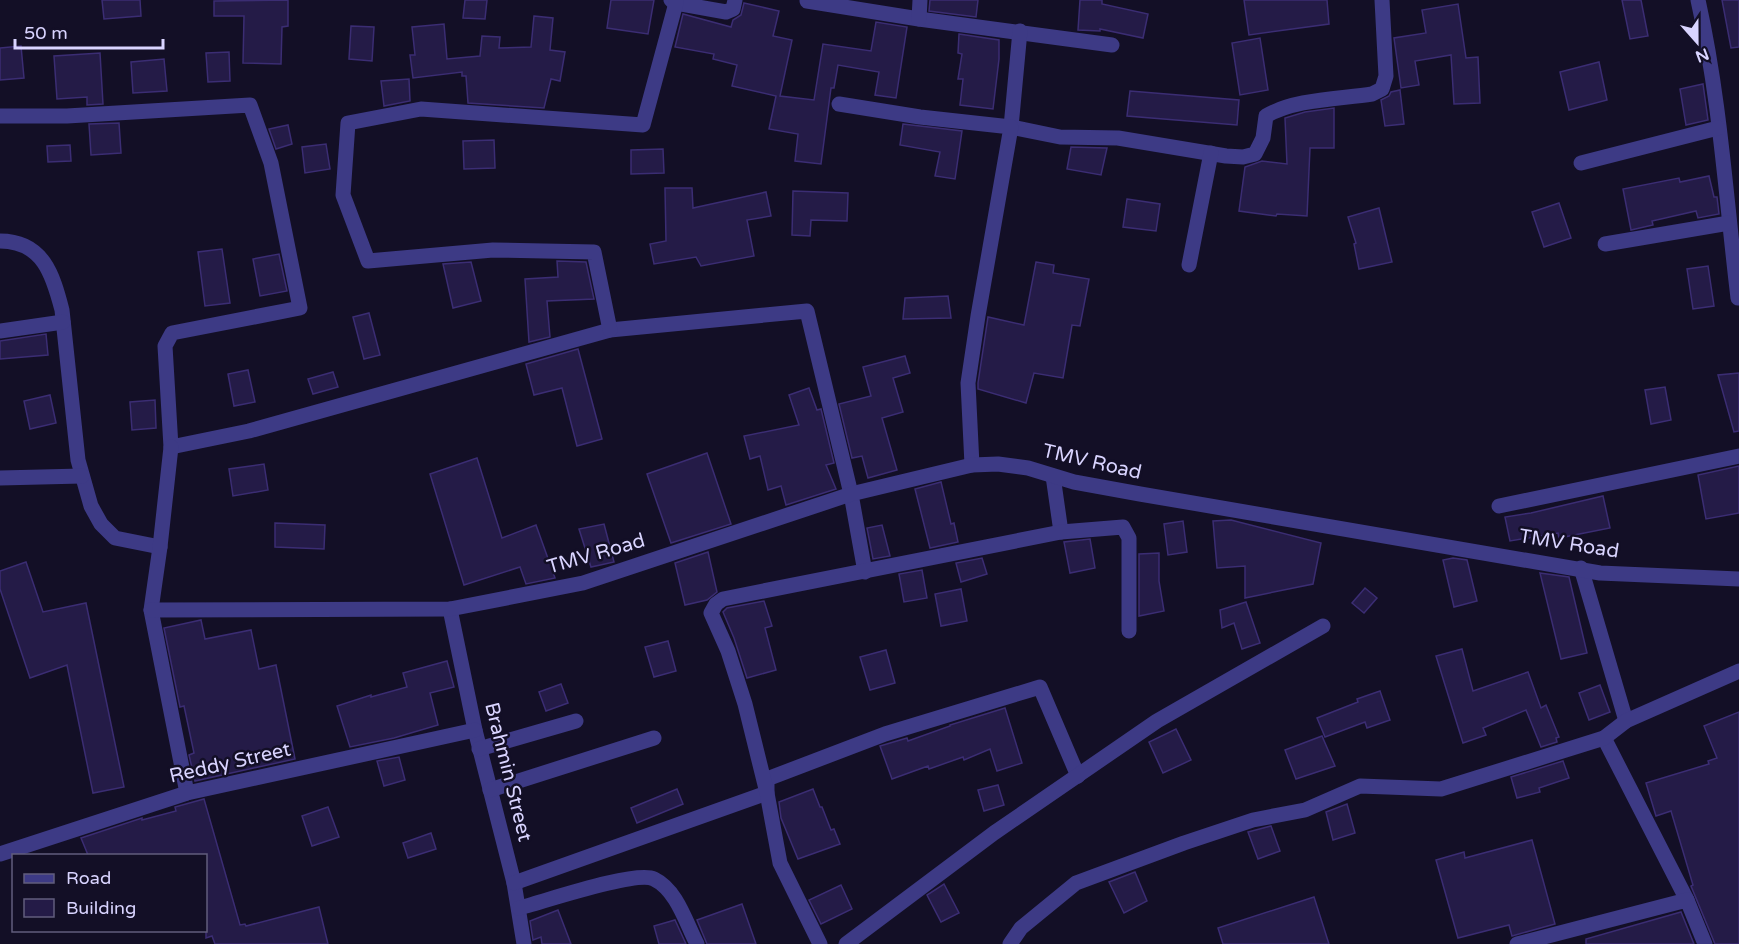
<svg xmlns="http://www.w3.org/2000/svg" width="1739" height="944" font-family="'Varela Round',sans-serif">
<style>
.building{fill:#241b47;stroke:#3b2d73;stroke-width:1.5}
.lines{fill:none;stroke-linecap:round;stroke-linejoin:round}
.street{stroke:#3d3a85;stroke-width:15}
.labels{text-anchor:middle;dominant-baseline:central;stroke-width:5;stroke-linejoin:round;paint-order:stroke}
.street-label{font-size:20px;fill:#d9d4ff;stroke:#130f26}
</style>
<rect width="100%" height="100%" fill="#130f26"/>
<!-- building -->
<g class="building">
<path d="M102,0H140L141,16L104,19Z"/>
<path d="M288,0V26L282,27L281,64L243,63L244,16H214V1Z"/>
<path d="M465,0H487L485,19L463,18Z"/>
<path d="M611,0H654L648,34L607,28Z"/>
<path d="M930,0H978L976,17L929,11Z"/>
<path d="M1080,0H1102V4L1148,14L1143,38L1100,29V31L1078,30Z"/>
<path d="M1244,0H1327L1329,24L1249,35Z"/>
<path d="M1622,0H1641L1648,36L1630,39Z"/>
<path d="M1722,0H1739V47L1731,48Z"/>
<path d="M744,3L779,11L773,36L792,40L780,96L814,100L823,44L871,51L876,22L907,27L896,98L875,95L879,72L838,65L834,88H831L821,164L795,161L798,134L769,129L776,96L732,86L737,65L713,59L714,54L675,47L683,14L731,27L733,20L741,15Z"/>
<path d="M1458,4L1466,58L1478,57L1480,103L1454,104L1451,55L1415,61L1419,85L1401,88L1394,38L1426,33L1422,10Z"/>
<path d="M534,16L553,18L550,50L565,52L560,81L551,79L544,108L468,103L466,76H462V72L413,78L410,55H415L412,27L444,24L447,59L480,56L482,36L500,37L499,48L531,47Z"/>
<path d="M351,26L374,27L372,61L349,59Z"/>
<path d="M959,34L999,40V59L993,109L960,105L963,79H958L962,54L958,53Z"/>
<path d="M1260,38L1268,90L1240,95L1232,43Z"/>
<path d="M21,46L24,78L0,80V48Z"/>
<path d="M229,52L230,81L208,82L206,53Z"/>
<path d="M100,53L103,104L87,105V97L57,99L54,56Z"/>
<path d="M164,59L167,91L133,93L131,62Z"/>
<path d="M1599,62L1607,100L1569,110L1560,72Z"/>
<path d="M409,79L410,101L384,106L381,81Z"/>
<path d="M1703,84L1708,120L1686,125L1680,89Z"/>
<path d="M1400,90L1404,124L1385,126L1381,100L1389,96L1391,92Z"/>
<path d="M1130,91L1239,100L1237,125L1127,116Z"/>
<path d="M1334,108V148H1310L1307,216L1277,214L1276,216L1239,211L1245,167L1262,161L1287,164L1285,118L1305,112Z"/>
<path d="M119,123L121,153L91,155L89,124Z"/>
<path d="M903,124L962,131L955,179L935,176L940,152L900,145Z"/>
<path d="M288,125L292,144L276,149L269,129Z"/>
<path d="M494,140L495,168L464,169L463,141Z"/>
<path d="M326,144L330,169L305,173L302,147Z"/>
<path d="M70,145L71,161L48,162L47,146Z"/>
<path d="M1071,147L1107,148L1101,175L1067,169Z"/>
<path d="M663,149L664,173L631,174V150Z"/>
<path d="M1709,176L1714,197H1717L1719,214L1698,218L1696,211L1652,221L1653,225L1631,230L1623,189L1679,178L1680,182Z"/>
<path d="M665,188H692L693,208L766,192L771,216L747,220L754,256L701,266L696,257L654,264L650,244L666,241Z"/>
<path d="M793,191L848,193L847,221L811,220L810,236L792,235Z"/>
<path d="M1127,199L1160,204L1156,231L1123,227Z"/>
<path d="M1559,203L1571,238L1544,247L1532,212Z"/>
<path d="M1379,208L1392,262L1359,269L1354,244L1356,243L1348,217Z"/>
<path d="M222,249L230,303L205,306L198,252Z"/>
<path d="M279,254L287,291L260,296L253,259Z"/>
<path d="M557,261L586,262L594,299L547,301L550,337L529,342L525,279L558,277Z"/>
<path d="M471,262L481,301L453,308L443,264Z"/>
<path d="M1036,262L1054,265L1053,273L1089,279L1080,326L1072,325L1063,378L1034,373L1026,403L978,389V383L988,317L1024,325Z"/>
<path d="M1708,266L1714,306L1693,309L1687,269Z"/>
<path d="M948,296L951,318L903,319L905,298Z"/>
<path d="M369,313L380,355L364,359L353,317Z"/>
<path d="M46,334L48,355L0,359V341Z"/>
<path d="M578,349L602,439L577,446L562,388L534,395L526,364Z"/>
<path d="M905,356L910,373L893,378L903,412L882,418L897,470L868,478L862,456L852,458L839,404L871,396L863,367Z"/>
<path d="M248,370L255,402L234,406L228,374Z"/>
<path d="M333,372L338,387L313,394L308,379Z"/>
<path d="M1739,373V431L1734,432L1718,375Z"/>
<path d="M1665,387L1671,420L1651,424L1645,390Z"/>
<path d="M809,388L817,410L821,409L834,463L826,465L836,489L786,505L781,486L768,490L760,456L750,459L744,436L799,425L789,395Z"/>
<path d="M50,395L56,423L30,429L24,401Z"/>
<path d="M155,400L156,428L132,430L130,402Z"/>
<path d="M707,453L731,524L671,543L647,474Z"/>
<path d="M477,458L502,538L536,525L555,578L526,584L520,567L464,585L430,474Z"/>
<path d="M264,464L268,490L233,496L229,469Z"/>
<path d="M1739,466V513L1706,519L1698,475Z"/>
<path d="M941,482L951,524L954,523L958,542L930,548L915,489Z"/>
<path d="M1603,496L1610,528L1559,538L1558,533L1510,541L1505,517L1531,513Z"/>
<path d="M1231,520L1321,543L1313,584L1245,598V566L1217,568L1213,521Z"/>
<path d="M1183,521L1187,552L1168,555L1164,524Z"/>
<path d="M275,523L325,525L324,549L275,547Z"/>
<path d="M604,524L614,562L591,567L579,529Z"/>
<path d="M882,525L890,556L873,559L867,528Z"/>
<path d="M1090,539L1095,568L1070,573L1064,542Z"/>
<path d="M708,552L717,592L707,600L685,605L675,563Z"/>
<path d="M1159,553V581L1164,611L1139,616V554Z"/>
<path d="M982,558L987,574L961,582L956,563Z"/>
<path d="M1453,558L1467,560L1477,601L1454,607L1443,560Z"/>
<path d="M26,562L43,612L86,603L124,787L93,793L67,665L30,678L0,589V571Z"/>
<path d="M922,570L927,598L904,602L899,574Z"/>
<path d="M1540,573L1569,577L1587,653L1561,659Z"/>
<path d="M1365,588L1377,598L1364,613L1352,603Z"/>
<path d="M961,589L967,621L941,626L935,594Z"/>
<path d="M764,601L772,626L765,628L776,670L747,678L734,638L723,612L727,608Z"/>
<path d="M1246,602L1260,643L1242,649L1234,623L1222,628L1220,610Z"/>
<path d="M201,620L205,639L251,630L259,669L276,665L295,759L195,781L189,755L194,753L184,706L180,707L164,628Z"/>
<path d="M668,641L676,671L654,677L645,647Z"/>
<path d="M1462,649L1473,691L1528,672L1541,708L1546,705L1559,737L1556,738L1557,742L1541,747L1526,710L1483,728L1486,735L1463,743L1436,656Z"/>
<path d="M886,650L895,683L870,690L860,657Z"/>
<path d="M447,661L454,687L430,693L438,725L394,738L350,747L337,706L371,695V697L407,687L403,673Z"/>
<path d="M561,684L568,703L546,711L539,692Z"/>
<path d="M1600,685L1610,712L1589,720L1579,693Z"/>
<path d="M1380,691L1390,720L1367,728L1365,722L1325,737L1317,718L1358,702L1357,699Z"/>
<path d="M1005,708L1022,763L997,771L990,749L964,760L963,757L929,769L928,766L892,779L880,746L907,738L908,741L950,726V725Z"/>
<path d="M1739,712V944H1715L1691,886L1693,885L1671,811L1656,816L1646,783L1709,764L1708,761L1717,758L1704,726Z"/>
<path d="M1176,729L1191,760L1163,773L1149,742Z"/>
<path d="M1322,736L1335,766L1296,779L1285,750Z"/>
<path d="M399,757L405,780L384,786L377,761Z"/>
<path d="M1563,761L1569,778L1539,788L1540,792L1517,798L1511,777Z"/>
<path d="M998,785L1004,805L984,811L978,790Z"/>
<path d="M677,789L683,804L637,823L631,808Z"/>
<path d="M813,789L820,807H822L831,830L834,829L840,844L798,859L781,818L779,802Z"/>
<path d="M204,799L240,925L245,924L246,926L319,907L328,944H215L212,936L206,938V855H88L81,838L142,818V820L176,811L175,807Z"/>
<path d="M1347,804L1355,833L1333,840L1326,812Z"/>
<path d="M328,807L339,837L312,846L302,816Z"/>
<path d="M1271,826L1280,851L1258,859L1248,832Z"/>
<path d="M431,833L436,849L408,858L403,843Z"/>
<path d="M1532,840L1555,924L1512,936L1509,925L1458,938L1436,860L1464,852L1465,858Z"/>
<path d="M1135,872L1147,901L1124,913L1109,882Z"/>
<path d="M944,884L959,913L941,922L927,895Z"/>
<path d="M841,885L852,909L821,924L809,900Z"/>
<path d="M1314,897L1329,944H1223L1218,928Z"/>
<path d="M742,904L756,944H707L697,920Z"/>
<path d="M558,910L571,944H542L541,937L533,940L530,921Z"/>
<path d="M1681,912L1694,944H1586V939Z"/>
<path d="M675,920L686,944H659L654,926Z"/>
</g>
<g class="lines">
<!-- street -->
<g class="street">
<path d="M671,0L676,3L726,12L733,9L735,0"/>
<path d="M1698,0C1720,98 1726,199 1738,298"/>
<path d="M807,1L919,19L1112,45"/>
<path d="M919,19L920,0"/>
<path d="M1020,31L1011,127L1060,137L1118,138L1226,156L1243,157L1255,154L1263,138L1266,116C1294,99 1340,99 1372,94L1382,89L1386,76L1382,0"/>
<path d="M839,104L920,117L1011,127L978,316L968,383L972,465"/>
<path d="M0,116H67L250,105L271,163L300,308L172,333L165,346L171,447L249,431L610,330L807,311L851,494L865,572"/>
<path d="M1581,163L1718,128"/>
<path d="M0,241C43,241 53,275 62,310L78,460L91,506L101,524L115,538L160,547"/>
<path d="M1605,244L1729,223"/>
<path d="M1189,265L1211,153"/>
<path d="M610,330L594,252L493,250L368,261L343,195L348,123L421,109L643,125L676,3"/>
<path d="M0,331L63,322"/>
<path d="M171,447L160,547L151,610L187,793"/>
<path d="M1053,476L1061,532"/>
<path d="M0,478L82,476"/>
<path d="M1499,506L1739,456"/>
<path d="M1581,568L1626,721"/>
<path d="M450,609L475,730L514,883L524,944"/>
<path d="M151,610L450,609L583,583L851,494L972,465L998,464L1028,468L1074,482L1140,494L1600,573L1739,579"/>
<path d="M1604,738L1687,900"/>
<path d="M479,749L576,721"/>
<path d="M490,790L654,738"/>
<path d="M0,854L187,793L475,730"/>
<path d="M514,883L767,793V779L885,734L1040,687L1078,776"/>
<path d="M519,908C543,902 636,870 654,879C677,890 686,923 697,944"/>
<path d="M820,944L780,863L767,793L745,704L728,651L711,613L716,604L723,599L1061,532L1123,527L1129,538V631"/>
<path d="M846,944L994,833L1157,721L1323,626"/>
<path d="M1010,944L1021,928L1076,883L1184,843L1253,820L1305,810L1360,786L1441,789L1604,738L1626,721L1739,671"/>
<path d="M1517,944L1687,900L1705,944"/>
</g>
</g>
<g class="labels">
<!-- street labels -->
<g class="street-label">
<text transform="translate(1092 462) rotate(13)">TMV Road</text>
<text transform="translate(1569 544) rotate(9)">TMV Road</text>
<text transform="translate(596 554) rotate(-16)">TMV Road</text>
<text transform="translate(230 763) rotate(-13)">Reddy Street</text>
<text transform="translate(508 772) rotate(76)">Brahmin Street</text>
</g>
</g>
<!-- legend -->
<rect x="12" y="854" width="195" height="78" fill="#130f26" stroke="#625e7d" stroke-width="1.5"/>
<rect x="24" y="874" width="30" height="9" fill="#3d3a85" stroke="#625e7d" stroke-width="1.5"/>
<text x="66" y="884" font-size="18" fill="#d9d4ff">Road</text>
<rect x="24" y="899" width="30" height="18" fill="#241b47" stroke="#625e7d" stroke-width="1.5"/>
<text x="66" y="914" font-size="18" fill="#d9d4ff">Building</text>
<!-- north arrow -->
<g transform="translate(1697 42) rotate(159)" stroke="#130f26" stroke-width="4.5" paint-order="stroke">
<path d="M0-4.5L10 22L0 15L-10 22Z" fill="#d9d4ff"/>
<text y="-9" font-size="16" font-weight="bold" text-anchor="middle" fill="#d9d4ff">N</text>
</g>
<!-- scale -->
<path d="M15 39v9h148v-9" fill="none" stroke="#d9d4ff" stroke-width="3"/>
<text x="24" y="39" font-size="18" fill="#d9d4ff" stroke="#130f26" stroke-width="4.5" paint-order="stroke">50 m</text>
</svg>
